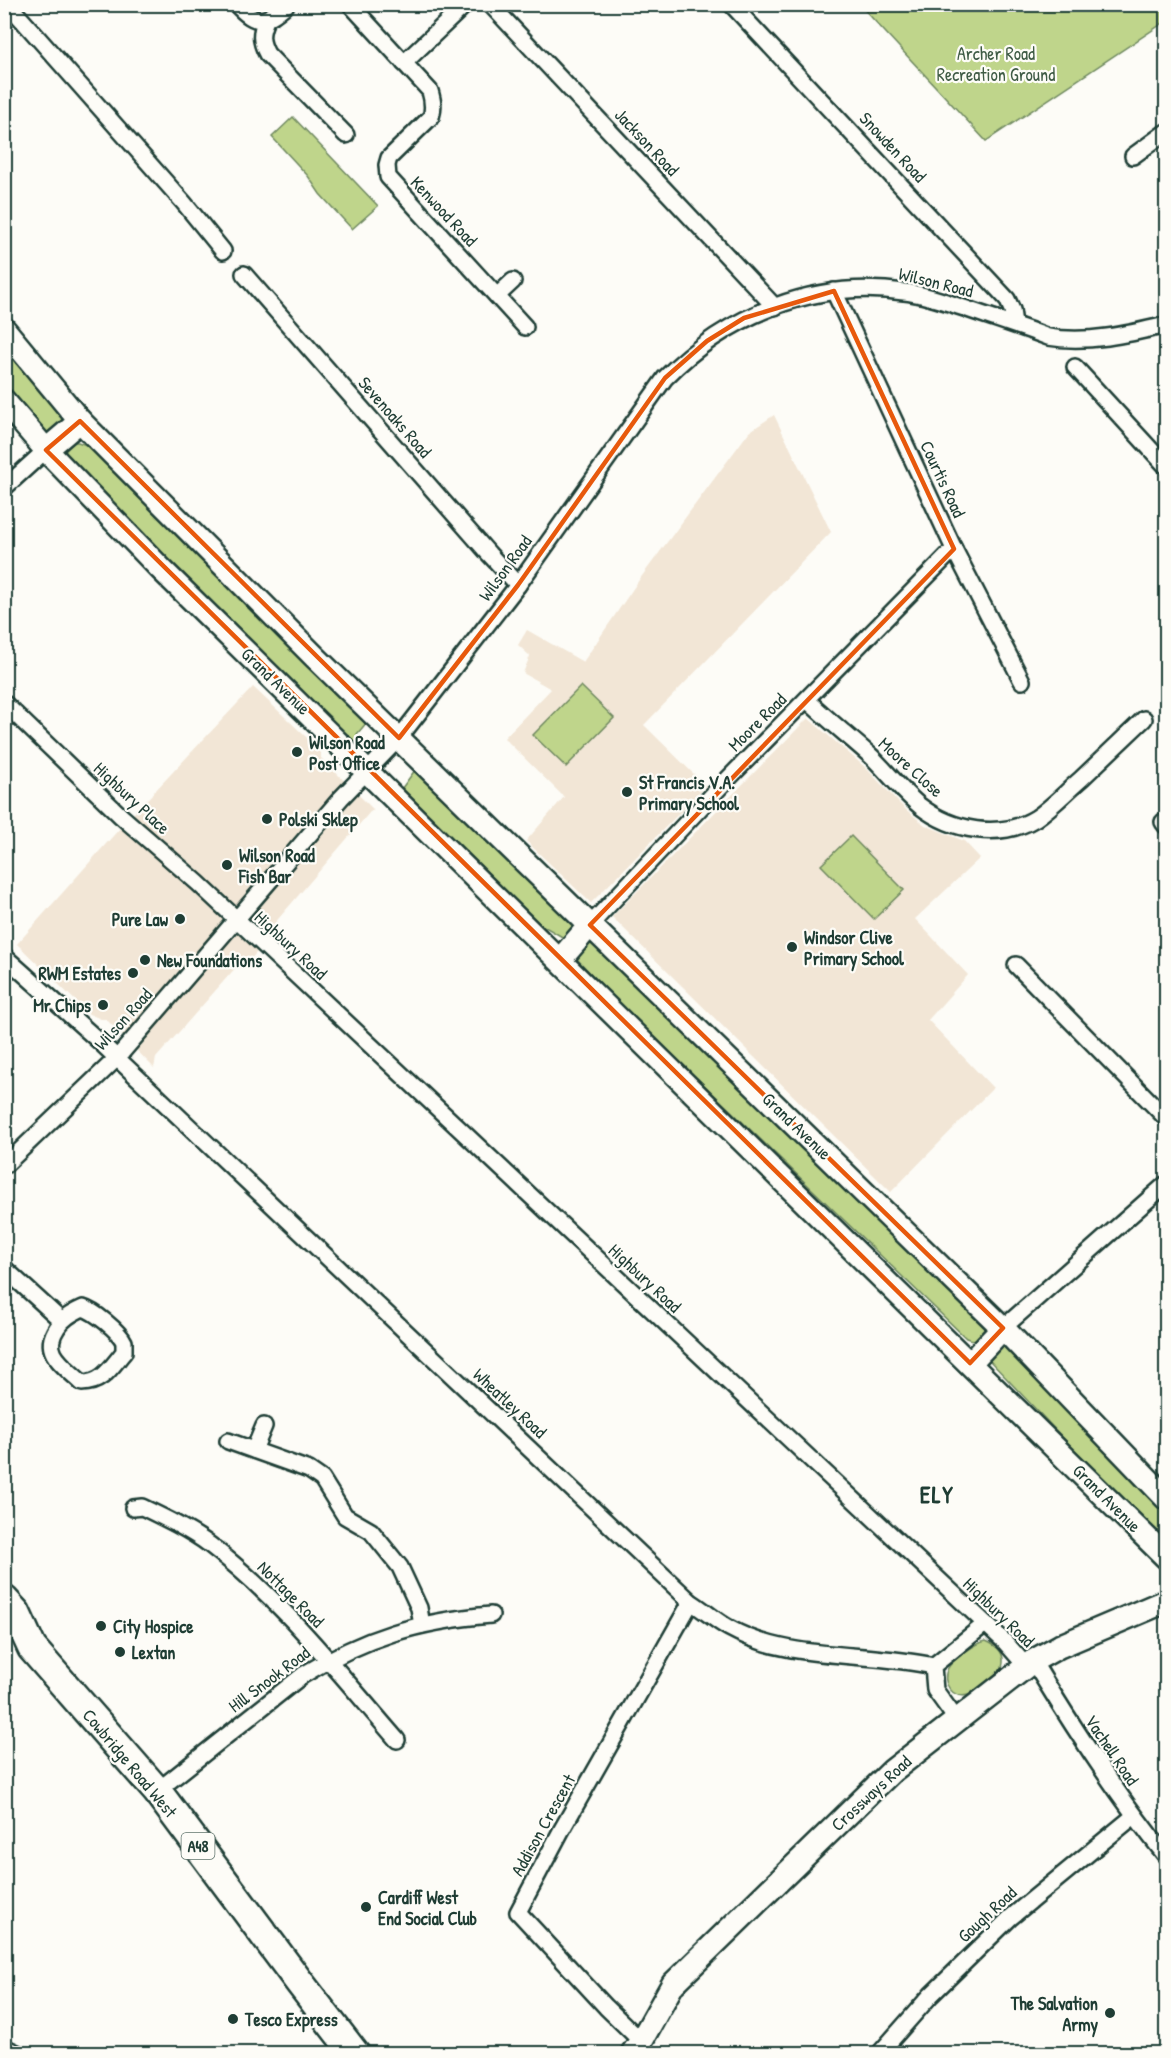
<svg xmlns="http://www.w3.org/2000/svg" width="1171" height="2058" font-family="'Patrick Hand',sans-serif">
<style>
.built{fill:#f2e6d6}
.green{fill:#bfd58b;stroke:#6f8960;stroke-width:1.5}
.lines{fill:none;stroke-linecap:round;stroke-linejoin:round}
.street-casing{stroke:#1f3d34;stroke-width:20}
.secondary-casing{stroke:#1f3d34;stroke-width:27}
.highway-casing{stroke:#1f3d34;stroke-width:33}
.street{stroke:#fdfcf7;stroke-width:15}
.secondary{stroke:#fdfcf7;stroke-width:22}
.highway{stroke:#fdfcf7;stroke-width:28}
.marked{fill:none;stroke:#e8590c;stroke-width:4.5;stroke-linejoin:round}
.poi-dot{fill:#1f3d34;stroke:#fdfcf7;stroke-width:2}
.labels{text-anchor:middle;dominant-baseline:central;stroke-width:4.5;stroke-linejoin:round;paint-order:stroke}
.shield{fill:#fdfcf7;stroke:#62766e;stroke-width:1.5}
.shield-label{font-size:16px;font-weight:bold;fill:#1f3d34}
.park-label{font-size:18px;fill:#3f5b45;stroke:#fdfcf7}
.street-label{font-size:18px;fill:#1f3d34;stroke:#fdfcf7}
.poi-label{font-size:18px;font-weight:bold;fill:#1f3d34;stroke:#fdfcf7;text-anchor:start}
.district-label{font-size:24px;font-weight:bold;letter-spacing:1.5px;fill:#1f3d34;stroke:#fdfcf7}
</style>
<rect width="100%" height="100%" fill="#fdfcf7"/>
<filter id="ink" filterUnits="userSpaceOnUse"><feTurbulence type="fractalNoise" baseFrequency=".0167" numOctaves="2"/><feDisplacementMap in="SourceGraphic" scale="12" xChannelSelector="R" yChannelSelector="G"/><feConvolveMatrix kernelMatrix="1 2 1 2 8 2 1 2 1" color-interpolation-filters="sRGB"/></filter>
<g filter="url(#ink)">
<!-- built -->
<g class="built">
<path d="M774,415L831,532L644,725L706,786L591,903L526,841L564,797L504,738L551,689L523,673L530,656L518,645L527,630L583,662L639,580L749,432Z"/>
<path d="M253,687L321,751V758L374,810L370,812L273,925V934L248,962L238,965L156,1058L154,1068L106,1019H101L89,1014L17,944L121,827Z"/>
<path d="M808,718L866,768L904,808L925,825L964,841L980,858L915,919L968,975L928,1020L993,1088L891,1192L612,917Z"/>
</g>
<!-- green -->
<g class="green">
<path d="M860,5H1166V21L986,141Z"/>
<path d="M293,117L378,206L352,229L320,194L308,176L272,137Z"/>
<path d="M4,346L62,417L63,421L48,434L43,432L5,388Z"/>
<path d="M73,442H78L89,446L368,721L357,734L360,738L353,743L174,570L65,455L66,450Z"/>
<path d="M581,686L614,718L566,767L533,735Z"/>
<path d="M418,766L574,924L569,934L564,938L540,924L402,788Z"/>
<path d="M851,836L904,890L874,919L821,865Z"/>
<path d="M588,942H594L986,1324C985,1336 978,1343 966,1338L609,993L577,959V954Z"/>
<path d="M1003,1344L1008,1346L1166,1508V1546L990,1361V1356Z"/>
<path d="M986,1641C999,1647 1006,1654 1002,1668C994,1675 978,1692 968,1695C953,1700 940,1682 948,1668C953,1659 976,1643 986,1641Z"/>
</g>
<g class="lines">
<defs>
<g id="street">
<path d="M8,4L184,203L223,251"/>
<path d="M236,4C257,27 265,23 287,4"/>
<path d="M350,4L430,91C433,101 434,108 431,117L389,158L387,165L388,177L525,327"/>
<path d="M490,4L775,307"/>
<path d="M731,4L1007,299L1012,310L1014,324"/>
<path d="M266,20C260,33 260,41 267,54L346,135"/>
<path d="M404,63L466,4"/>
<path d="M1133,156L1166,132"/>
<path d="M244,274L489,554L518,585"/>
<path d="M834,291L954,549L1022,681"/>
<path d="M497,296L513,281"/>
<path d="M1075,367L1166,466"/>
<path d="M4,488L46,450"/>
<path d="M807,700C828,720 851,738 872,757C888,773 903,792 920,806C952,831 1000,840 1036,818C1052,807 1066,792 1081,779C1102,759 1123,739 1144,719"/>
<path d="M4,703L121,816L198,883L1005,1642L1026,1666"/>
<path d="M1163,822L1166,826"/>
<path d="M590,925L719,788L954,549"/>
<path d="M4,956L100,1042L691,1602C704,1610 716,1621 729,1628C790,1662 868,1651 933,1666"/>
<path d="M1016,965L1166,1118"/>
<path d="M4,1166L117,1058L341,798L399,738L518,585L665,378C727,315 815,279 904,292C924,294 943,301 961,307C990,317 1019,326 1048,337C1086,344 1129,334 1166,325"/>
<path d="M4,1268L62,1321"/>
<path d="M83,1308C94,1311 119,1331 124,1342C124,1344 124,1351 124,1352C111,1367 103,1383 82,1383C65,1366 40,1353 57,1328C63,1318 72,1313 83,1308Z"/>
<path d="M1003,1328L1166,1184"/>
<path d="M228,1441L309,1470L322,1479L345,1516L371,1531L400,1567L419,1608L422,1625"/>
<path d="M254,1450L264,1426"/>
<path d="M133,1508L142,1507C165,1518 190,1530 210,1545C282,1600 338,1672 397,1740"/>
<path d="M1033,1661C1074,1729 1116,1794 1166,1856"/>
<path d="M956,1719L935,1690L933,1666L985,1624"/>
<path d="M157,1791L303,1675C365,1637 419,1621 491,1615"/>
<path d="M641,2041L606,2007L518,1912L561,1831L691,1602"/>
<path d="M4,2047L19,2054"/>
<path d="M879,2054L931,1995L1010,1918L1134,1816"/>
</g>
<g id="secondary">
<path d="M4,329L80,421L314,656L1003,1328L1166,1498"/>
<path d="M4,401L46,450L161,569L1166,1557"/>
<path d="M46,450L80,421"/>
<path d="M560,960L590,925"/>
<path d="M970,1363L1003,1328"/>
<path d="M632,2054L641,2041L673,1984L892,1771L1033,1661L1060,1646L1166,1601"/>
</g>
<path id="highway" d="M4,1600L16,1613L32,1648L157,1791L300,1983L355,2054"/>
</defs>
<!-- street casing -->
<use href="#street" class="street-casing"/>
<!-- secondary casing -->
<use href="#secondary" class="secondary-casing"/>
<!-- highway casing -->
<use href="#highway" class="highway-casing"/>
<!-- street -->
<use href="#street" class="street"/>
<!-- secondary -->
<use href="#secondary" class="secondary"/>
<!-- highway -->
<use href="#highway" class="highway"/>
</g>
</g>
<!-- marked area -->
<path class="marked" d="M834,291L954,549L590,925L1003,1328L970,1363L46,450L80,421L399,738L518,585L665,378L707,341L744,318Z"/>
<!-- markers -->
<g class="poi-dot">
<circle cx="297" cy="752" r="6"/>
<circle cx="627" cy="792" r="6"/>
<circle cx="267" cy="819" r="6"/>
<circle cx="227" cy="865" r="6"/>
<circle cx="180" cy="919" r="6"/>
<circle cx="792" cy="947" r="6"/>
<circle cx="145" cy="960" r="6"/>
<circle cx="133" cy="973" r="6"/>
<circle cx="103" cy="1005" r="6"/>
<circle cx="101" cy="1626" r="6"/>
<circle cx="120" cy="1652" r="6"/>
<circle cx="366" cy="1907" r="6"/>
<circle cx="1110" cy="2013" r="6"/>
<circle cx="233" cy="2019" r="6"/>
</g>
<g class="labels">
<!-- shield labels -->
<rect class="shield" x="181.5" y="1833" width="33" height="26" rx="4.5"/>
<g class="shield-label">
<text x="198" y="1846">A48</text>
</g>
<!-- park labels -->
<g class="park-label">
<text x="996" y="53">Archer Road<tspan x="996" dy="21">Recreation Ground</tspan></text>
</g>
<!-- street labels -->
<g class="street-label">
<text transform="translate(647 142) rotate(47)">Jackson Road</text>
<text transform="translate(893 147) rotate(47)">Snowden Road</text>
<text transform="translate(444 211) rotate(47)">Kenwood Road</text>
<text transform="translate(936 282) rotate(14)">Wilson Road</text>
<text transform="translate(395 417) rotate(49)">Sevenoaks Road</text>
<text transform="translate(943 479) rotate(65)">Courtis Road</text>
<text transform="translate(505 568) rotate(-54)">Wilson Road</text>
<text transform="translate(276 681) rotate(44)">Grand Avenue</text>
<text transform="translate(757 722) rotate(-45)">Moore Road</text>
<text transform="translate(911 767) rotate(42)">Moore Close</text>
<text transform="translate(132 798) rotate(43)">Highbury Place</text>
<text transform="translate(291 945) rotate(43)">Highbury Road</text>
<text transform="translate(123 1019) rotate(-48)">Wilson Road</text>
<text transform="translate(797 1126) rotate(44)">Grand Avenue</text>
<text transform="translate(645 1278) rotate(43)">Highbury Road</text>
<text transform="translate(510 1403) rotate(43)">Wheatley Road</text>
<text transform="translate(1107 1498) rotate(45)">Grand Avenue</text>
<text transform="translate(291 1594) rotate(45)">Nottage Road</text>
<text transform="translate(999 1612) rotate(44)">Highbury Road</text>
<text transform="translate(269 1679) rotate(-37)">Hill Snook Road</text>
<text transform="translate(1112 1750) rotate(56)">Vachell Road</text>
<text transform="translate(130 1763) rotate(50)">Cowbridge Road West</text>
<text transform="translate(871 1793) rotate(-43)">Crossways Road</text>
<text transform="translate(543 1825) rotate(-61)">Addison Crescent</text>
<text transform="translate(987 1914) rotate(-43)">Gough Road</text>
</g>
<!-- poi labels -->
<g class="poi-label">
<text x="309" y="742">Wilson Road<tspan x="309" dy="21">Post Office</tspan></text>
<text x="639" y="782">St Francis V.A.<tspan x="639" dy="21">Primary School</tspan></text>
<text x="279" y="819">Polski Sklep</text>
<text x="239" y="855">Wilson Road<tspan x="239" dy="21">Fish Bar</tspan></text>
<text x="168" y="919" text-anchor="end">Pure Law</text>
<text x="804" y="937">Windsor Clive<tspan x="804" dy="21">Primary School</tspan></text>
<text x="157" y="960">New Foundations</text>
<text x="121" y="973" text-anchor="end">RWM Estates</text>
<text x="91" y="1005" text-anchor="end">Mr Chips</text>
<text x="113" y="1626">City Hospice</text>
<text x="132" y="1652">Lextan</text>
<text x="378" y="1897">Cardiff West<tspan x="378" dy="21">End Social Club</tspan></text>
<text x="1098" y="2003" text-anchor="end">The Salvation<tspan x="1098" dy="21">Army</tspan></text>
<text x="245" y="2019">Tesco Express</text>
</g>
<!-- district labels -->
<g class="district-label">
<text x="937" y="1494">ELY</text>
</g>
</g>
<!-- margin -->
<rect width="1171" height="2058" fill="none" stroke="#fdfcf7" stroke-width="24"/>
<rect x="12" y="12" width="1147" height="2034" fill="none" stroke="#1f3d34" stroke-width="2" filter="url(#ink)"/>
</svg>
